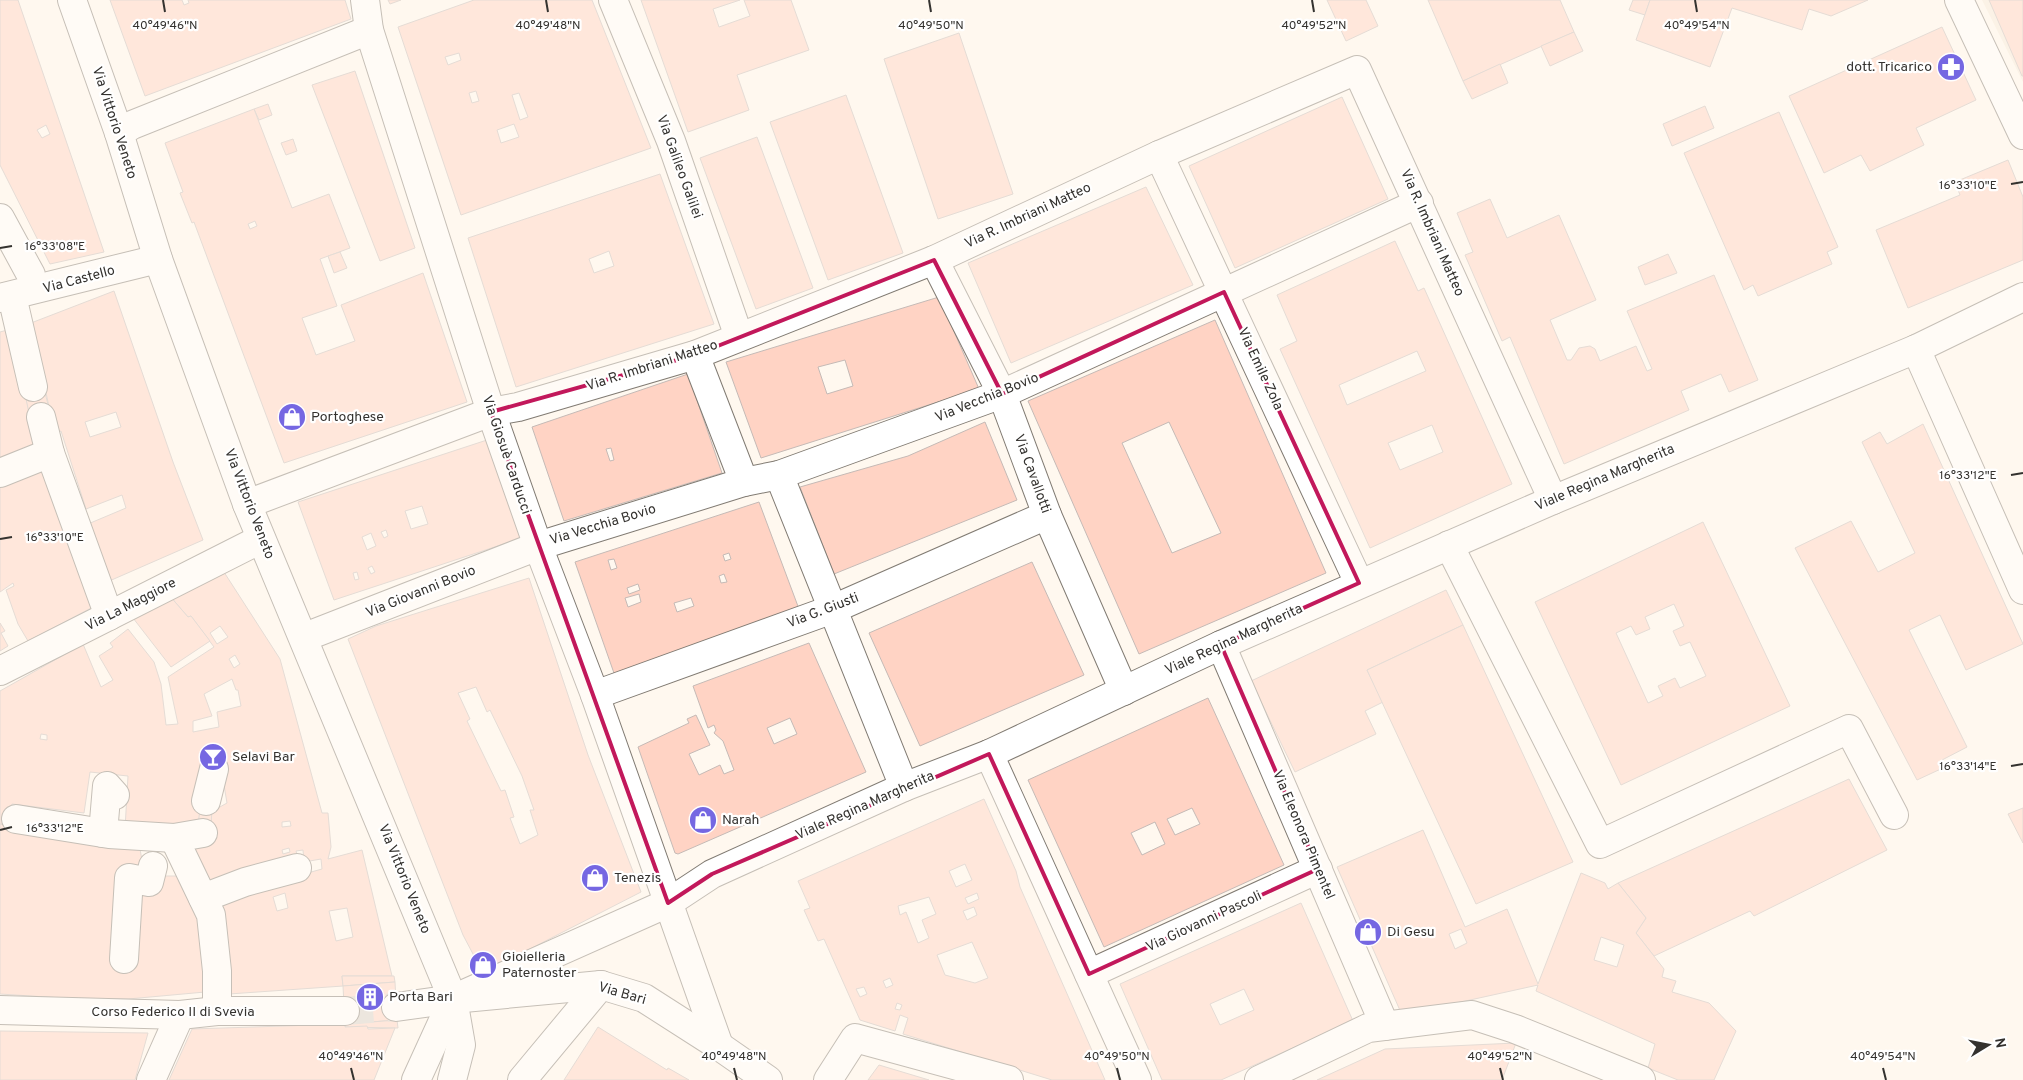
<svg xmlns="http://www.w3.org/2000/svg" width="2023" height="1080" font-family="Overpass,sans-serif">
<style>
.built{fill:#f6eadb}
.building{fill:#ffd3c4;stroke:#c5bab6;fill-rule:evenodd}
.lines{fill:none;stroke-linecap:round;stroke-linejoin:round}
.minor-tunnel{stroke:#d6d0c9;stroke-width:28;stroke-dasharray:28 14;stroke-linecap:butt}
.pedestrian-casing{stroke:#817b73;stroke-width:30}
.minor-casing{stroke:#817b73;stroke-width:30}
.secondary-casing{stroke:#817b73;stroke-width:30}
.pedestrian{stroke:#fff;stroke-width:28}
.minor{stroke:#fff;stroke-width:28}
.secondary{stroke:#fff;stroke-width:28}
.marked{fill:none;stroke:#c2185b;stroke-width:4;stroke-linejoin:round}
.ticks{fill:none;stroke:#34322f;stroke-width:2}
.labels{text-anchor:middle;dominant-baseline:central;stroke-width:4.5;stroke-linejoin:round;paint-order:stroke}
.poi-label{font-size:14px;fill:#34322f;stroke:#fff;text-anchor:start}
.street-label{font-size:14px;fill:#34322f;stroke:#fff}
.ticks-label{font-size:12px;text-anchor:middle;fill:#34322f;stroke:#fff;stroke-width:4.5;stroke-linejoin:round;paint-order:stroke}
</style>
<rect width="100%" height="100%" fill="#fff8ef"/>
<!-- built -->
<path class="built" d="M1982,0H2023V82Z"/>
<!-- building -->
<g class="building">
<path d="M0,0H18L104,252L50,264L0,165ZM46,125L50,134L42,138L37,130Z"/>
<path d="M110,0H182L184,5L189,3L188,0H345L351,19L145,96Z"/>
<path d="M388,0H401L390,4Z"/>
<path d="M474,0H592L651,148L461,215L398,27ZM459,53L461,60L448,65L445,57ZM476,91L479,101L472,103L469,93ZM519,93L528,117L520,120L512,95ZM514,124L519,137L501,143L497,130Z"/>
<path d="M641,0H740L713,9L719,27L750,16L744,0H791L809,50L737,75L749,110L688,132Z"/>
<path d="M1327,0H1366L1378,26L1346,41Z"/>
<path d="M1428,0H1560L1574,32L1463,81Z"/>
<path d="M1633,0H1650L1645,15L1629,10Z"/>
<path d="M1650,0H1868L1831,16L1809,9L1802,30L1732,8L1710,67L1636,40Z"/>
<path d="M1989,0H2023V76H2022Z"/>
<path d="M1942,27L1976,100L1916,128L1924,145L1870,171L1861,155L1824,173L1789,96Z"/>
<path d="M1574,32L1583,51L1550,66L1541,46Z"/>
<path d="M959,33L1013,194L938,219L884,59Z"/>
<path d="M1500,64L1508,83L1472,99L1463,81Z"/>
<path d="M355,71L415,248L380,261L312,85Z"/>
<path d="M846,95L903,253L828,280L770,122Z"/>
<path d="M1342,97L1388,199L1235,268L1189,166Z"/>
<path d="M268,104L272,115L259,120L254,109Z"/>
<path d="M1705,106L1714,128L1672,146L1663,124Z"/>
<path d="M254,109L292,208L329,194L350,248L320,259L337,306L302,318L316,355L355,341L341,305L423,273L467,402L284,463L194,222L192,223L180,193L183,192L165,143ZM255,221L257,226L250,229L248,224Z"/>
<path d="M1779,112L1838,247L1827,252L1832,264L1758,296L1753,285L1744,290L1684,153Z"/>
<path d="M757,137L813,288L756,309L700,158Z"/>
<path d="M293,139L297,151L286,155L281,143Z"/>
<path d="M2008,160L2023,197V260L1908,308L1876,230L1960,195L1955,182Z"/>
<path d="M660,174L714,324L516,387L468,238ZM609,251L614,266L594,273L589,259Z"/>
<path d="M1146,187L1193,285L1011,363L968,263Z"/>
<path d="M1490,199L1507,238L1559,215L1596,300L1550,320L1567,360H1571L1579,348L1590,346L1595,349L1600,361L1636,346L1647,371L1652,369L1627,311L1714,275L1758,380L1729,392L1721,374L1681,391L1689,410L1564,464L1510,337L1502,341L1465,255L1473,252L1457,213Z"/>
<path d="M1395,241L1418,291L1424,288L1512,484L1370,548L1280,349L1297,341L1277,295ZM1417,351L1426,371L1347,405L1339,385ZM1432,425L1443,452L1400,470L1388,443Z"/>
<path d="M340,252L347,268L334,273L328,256Z"/>
<path d="M1668,254L1677,273L1645,285L1638,267Z"/>
<path d="M114,291L173,462L203,540L107,582L88,524L126,508L122,495L86,509L61,431L56,433L51,416L31,323ZM116,412L121,427L90,437L85,422Z"/>
<path d="M939,297L979,389L761,458L726,362ZM845,360L853,386L827,394L818,367Z"/>
<path d="M1215,320L1326,573L1139,654L1028,401ZM1169,422L1221,533L1172,553L1122,443Z"/>
<path d="M11,329L38,452L0,467V332Z"/>
<path d="M688,374L722,473L564,521L532,427ZM611,448L614,460L610,461L606,449Z"/>
<path d="M43,385L51,416L30,418L24,389Z"/>
<path d="M985,422L1017,500L834,574L800,487L908,456Z"/>
<path d="M1923,424L2023,644L1966,670L1940,615L1909,630L1967,747L1942,760L1945,767L1917,780L1795,548L1851,521L1878,572L1915,553L1862,442L1880,432L1887,444Z"/>
<path d="M490,439L525,537L334,600L298,502ZM422,506L428,524L411,529L405,511ZM386,530L388,536L384,538L381,532ZM371,533L376,546L367,550L362,537ZM372,566L375,572L371,574L368,568ZM357,572L359,579L355,580L353,573Z"/>
<path d="M49,463L95,606L28,641L18,624L6,590L14,586L13,583L0,592V482Z"/>
<path d="M759,502L802,617L615,676L575,562ZM729,553L731,559L725,561L723,555ZM614,559L617,568L611,570L608,560ZM724,574L727,582L721,583L719,576ZM638,584L640,590L629,594L627,588ZM639,594L641,602L628,607L625,598ZM691,598L694,606L677,612L674,603Z"/>
<path d="M1703,522L1790,706L1621,785L1535,602ZM1674,604L1684,626L1673,631L1680,646L1690,642L1706,676L1680,688L1675,678L1658,686L1663,696L1648,703L1616,633L1631,626L1636,635L1650,629L1645,617Z"/>
<path d="M1032,562L1084,675L920,746L869,633Z"/>
<path d="M222,569L280,659L322,813H328L331,847L328,859L362,850L392,976H342L343,986L229,994L218,898L322,869L321,859L304,862L303,850L296,851L298,858L208,888L190,846L211,826L212,807L218,808L227,803L220,761L207,764L198,827L125,829L128,776L90,772L84,813L12,804L6,826L0,824V691L83,644L101,687L113,680L99,656L113,647L110,643L128,629L154,662L161,684L166,725L178,724L168,677L214,647L191,616L188,617L169,595ZM220,626L228,637L217,644L210,633ZM235,655L240,664L234,668L229,659ZM232,679L236,690H238L241,706L217,712L219,727L193,732V721L212,716L204,694ZM41,734L47,735V740L40,739ZM290,821L291,826L282,827V822ZM289,848L290,852L283,854L282,850ZM285,893L288,908L277,911L273,897ZM347,908L353,937L336,941L329,911Z"/>
<path d="M529,578L588,755L641,892L483,973L463,935L348,639L376,626ZM476,687L487,712L490,710L522,776L534,810H530L538,835L520,844L510,818L514,817L505,790L501,791L467,721L470,719L458,693Z"/>
<path d="M1446,590L1463,625L1367,670L1383,702L1365,711L1376,734L1295,772L1251,681Z"/>
<path d="M169,595L188,617L191,616L210,641L171,667L133,618Z"/>
<path d="M0,623L5,631L1,633L8,646L0,651Z"/>
<path d="M1463,625L1573,862L1476,904L1367,670Z"/>
<path d="M809,643L866,772L678,854L675,853L638,747L689,723L687,719L696,715L710,745L689,754L699,775L720,765L724,774L734,770L723,741L714,733L716,730L714,725L708,728L693,686ZM790,718L797,734L774,744L767,728Z"/>
<path d="M1208,698L1284,865L1104,947L1028,780ZM1192,808L1200,824L1175,835L1167,819ZM1155,822L1165,844L1142,855L1131,833Z"/>
<path d="M1849,779L1887,850L1754,916L1750,911L1654,956L1636,933L1646,918L1618,883Z"/>
<path d="M984,799L1016,871L1020,887L1105,1080H1052L903,1034L908,1018L900,1015L895,1031L860,1020L824,939L818,941L804,910L810,908L798,881ZM965,864L972,880L956,887L949,871ZM977,893L979,899L968,904L965,898ZM929,897L936,914L922,920L929,938L918,943L906,912L900,915L898,906ZM974,907L977,915L967,920L963,911ZM972,942L988,978L975,983L945,975L937,955ZM890,978L893,985L886,988L883,981ZM864,987L867,994L860,997L856,989ZM897,1003L902,1005L900,1010L895,1009Z"/>
<path d="M200,807H212L211,826L198,827Z"/>
<path d="M2023,808V843L2008,814Z"/>
<path d="M0,824L140,849L143,866L138,888L157,876H183L204,913L205,992L128,999L62,998L0,994Z"/>
<path d="M1423,830L1465,927L1507,909L1538,984L1581,873L1605,883L1608,889L1618,883L1646,918L1636,933L1664,969L1662,977L1676,981L1672,992L1709,1003L1736,1031L1714,1080H1678L1648,1068L1655,1044L1536,991L1538,985L1402,1015L1337,867ZM1461,929L1467,943L1455,949L1449,934ZM1601,937L1624,945L1617,967L1594,960Z"/>
<path d="M1301,903L1353,1021L1221,1080H1162L1120,984ZM1244,989L1254,1010L1220,1025L1210,1004Z"/>
<path d="M342,976H394L395,982L343,986Z"/>
<path d="M395,982L397,1020L345,1024L343,986Z"/>
<path d="M397,1020L398,1028L345,1027V1024Z"/>
<path d="M345,1024V1027L367,1026L368,1029L395,1028L374,1080H169L192,1029Z"/>
<path d="M598,1027L667,1070L668,1068L689,1080H564Z"/>
<path d="M0,1031L148,1033L135,1080H0Z"/>
<path d="M1516,1043L1502,1080H1317L1385,1049Z"/>
<path d="M879,1065L929,1080H868Z"/>
</g>
<g class="lines">
<!-- minor-tunnel -->
<path class="minor-tunnel" d="M345,1011L396,1007"/>
<defs>
<g id="pedestrian">
<path d="M12,296L33,387"/>
<path d="M41,417L50,453L109,616"/>
<path d="M0,473L50,453"/>
<path d="M206,801L214,769"/>
<path d="M16,819L109,834L174,838"/>
<path d="M103,833L107,786L115,795"/>
<path d="M203,833L174,838L211,915L217,971V1011"/>
<path d="M203,898L245,882L297,868"/>
<path d="M124,959L129,878L149,882L153,866"/>
<path d="M0,1010L180,1015L217,1011H345"/>
</g>
<g id="minor">
<path d="M365,0L369,30L491,412L538,546L595,695L719,1046"/>
<path d="M613,0L671,141L739,337"/>
<path d="M1959,0L2023,135"/>
<path d="M119,133L132,125L369,30"/>
<path d="M1159,155L1359,583"/>
<path d="M0,218L31,275"/>
<path d="M934,260L1002,394L1047,515L1124,691"/>
<path d="M0,298L158,259"/>
<path d="M1916,349L2023,590"/>
<path d="M695,355L744,482"/>
<path d="M779,475L904,787"/>
<path d="M247,504L491,412L518,407L695,355L934,260L1159,155L1357,70L1553,500"/>
<path d="M1449,545L1600,844L1849,729L1894,815"/>
<path d="M305,637L538,546L744,482L779,475L1002,394L1419,203"/>
<path d="M1221,645L1385,1026"/>
<path d="M0,671L261,539"/>
<path d="M595,695L833,609L1047,515"/>
<path d="M989,754L1137,1080"/>
<path d="M1089,974L1318,869"/>
<path d="M396,1007L453,999L668,903L712,874L904,787L989,754L1221,645L1553,500L1916,349L2023,297"/>
<path d="M151,1080L180,1015"/>
<path d="M416,1080L453,999"/>
<path d="M452,1080L461,1045L453,999"/>
<path d="M828,1080L855,1038L1009,1080"/>
<path d="M1259,1080L1368,1028L1472,1015L1515,1029L1641,1080"/>
</g>
<g id="secondary">
<path d="M72,0L119,133L158,259L247,504L453,999L601,985L644,998L719,1046L768,1080"/>
<path d="M522,1080L601,985"/>
</g>
</defs>
<!-- pedestrian casing -->
<use href="#pedestrian" class="pedestrian-casing"/>
<!-- minor casing -->
<use href="#minor" class="minor-casing"/>
<!-- secondary casing -->
<use href="#secondary" class="secondary-casing"/>
<!-- pedestrian -->
<use href="#pedestrian" class="pedestrian"/>
<!-- minor -->
<use href="#minor" class="minor"/>
<!-- secondary -->
<use href="#secondary" class="secondary"/>
</g>
<!-- marked area -->
<path d="M0 0H2023V1080H0ZM934,260L1002,394L1224,292L1359,583L1221,645L1318,869L1089,974L989,754L712,874L668,903L491,412L695,355Z" fill="#fff8ef" fill-opacity=".55" fill-rule="evenodd"/>
<path class="marked" d="M934,260L1002,394L1224,292L1359,583L1221,645L1318,869L1089,974L989,754L712,874L668,903L491,412L695,355Z"/>
<!-- ticks -->
<path class="ticks" d="M163,0L165,12M546,0L548,12M929,0L931,12M1312,0L1314,12M1695,0L1697,12M2011,184L2023,182M0,248L12,246M2011,475L2023,473M0,539L12,537M2011,766L2023,764M0,830L12,827M351,1068L354,1080M734,1068L737,1080M1117,1068L1120,1080M1500,1068L1503,1080M1883,1068L1886,1080"/>
<!-- icons -->
<defs>
<symbol id="pharmacy-disc" viewBox="-11 -11 22 22"><circle r="9.5" fill="#7567e2" stroke="#fff"/><path d="M-2-6h4v4h4v4h-4v4h-4v-4h-4v-4h4Z" fill="#fff"/></symbol>
<symbol id="shop-disc" viewBox="-11 -11 22 22"><circle r="9.5" fill="#7567e2" stroke="#fff"/><path d="M-5-2.5h2.3a2.7 3.5 0 0 1 5.4 0H5L5.5 6h-11ZM-1.5-2.5h3a1.5 2.3 0 0 0-3 0Z" fill="#fff"/></symbol>
<symbol id="bar-disc" viewBox="-11 -11 22 22"><circle r="9.5" fill="#7567e2" stroke="#fff"/><path d="M-6-5H6L.8 .8V4.5H3.5V6h-7V4.5H-.8V.8Z" fill="#fff"/></symbol>
<symbol id="building-disc" viewBox="-11 -11 22 22"><circle r="9.5" fill="#7567e2" stroke="#fff"/><path d="M-4-6H4V6H1V3H-1V6H-4ZM-2.5-4.3h1.7v1.8h-1.7ZM.8-4.3h1.7v1.8H.8ZM-2.5-1h1.7V.8h-1.7ZM.8-1h1.7V.8H.8Z" fill="#fff"/></symbol>
</defs>
<g fill-rule="evenodd">
<use href="#pharmacy-disc" x="1935" y="51" width="32" height="32"/>
<use href="#shop-disc" x="276" y="401" width="32" height="32"/>
<use href="#bar-disc" x="197" y="741" width="32" height="32"/>
<use href="#shop-disc" x="687" y="804" width="32" height="32"/>
<use href="#shop-disc" x="579" y="862" width="32" height="32"/>
<use href="#shop-disc" x="1352" y="916" width="32" height="32"/>
<use href="#shop-disc" x="467" y="949" width="32" height="32"/>
<use href="#building-disc" x="354" y="981" width="32" height="32"/>
</g>
<g class="labels">
<!-- poi labels -->
<g class="poi-label">
<text x="1932" y="67" text-anchor="end">dott. Tricarico</text>
<text x="311" y="417">Portoghese</text>
<text x="232" y="757">Selavi Bar</text>
<text x="722" y="820">Narah</text>
<text x="614" y="878">Tenezis</text>
<text x="1387" y="932">Di Gesu</text>
<text x="502" y="957">Gioielleria<tspan x="502" dy="16">Paternoster</tspan></text>
<text x="389" y="997">Porta Bari</text>
</g>
<!-- street labels -->
<g class="street-label">
<text transform="translate(114 123) rotate(72)">Via Vittorio Veneto</text>
<text transform="translate(679 167) rotate(70)">Via Galileo Galilei</text>
<text transform="translate(1028 216) rotate(-25)">Via R. Imbriani Matteo</text>
<text transform="translate(1432 233) rotate(66)">Via R. Imbriani Matteo</text>
<text transform="translate(79 280) rotate(-15)">Via Castello</text>
<text transform="translate(652 366) rotate(-18)">Via R. Imbriani Matteo</text>
<text transform="translate(1260 369) rotate(65)">Via Emile Zola</text>
<text transform="translate(987 398) rotate(-22)">Via Vecchia Bovio</text>
<text transform="translate(506 455) rotate(71)">Via Giosuè Carducci</text>
<text transform="translate(1032 474) rotate(70)">Via Cavallotti</text>
<text transform="translate(1605 478) rotate(-23)">Viale Regina Margherita</text>
<text transform="translate(249 504) rotate(69)">Via Vittorio Veneto</text>
<text transform="translate(603 525) rotate(-17)">Via Vecchia Bovio</text>
<text transform="translate(421 592) rotate(-22)">Via Giovanni Bovio</text>
<text transform="translate(131 605) rotate(-27)">Via La Maggiore</text>
<text transform="translate(823 611) rotate(-21)">Via G. Giusti</text>
<text transform="translate(1234 640) rotate(-25)">Viale Regina Margherita</text>
<text transform="translate(865 806) rotate(-24)">Viale Regina Margherita</text>
<text transform="translate(1303 835) rotate(67)">Via Eleonora Pimentel</text>
<text transform="translate(404 879) rotate(68)">Via Vittorio Veneto</text>
<text transform="translate(1204 922) rotate(-25)">Via Giovanni Pascoli</text>
<text transform="translate(622 994) rotate(16)">Via Bari</text>
<text x="173" y="1012">Corso Federico II di Svevia</text>
</g>
</g>
<g class="ticks-label">
<text x="165" y="29">40°49'46"N</text>
<text x="548" y="29">40°49'48"N</text>
<text x="931" y="29">40°49'50"N</text>
<text x="1314" y="29">40°49'52"N</text>
<text x="1697" y="29">40°49'54"N</text>
<text x="1968" y="189">16°33'10"E</text>
<text x="55" y="250">16°33'08"E</text>
<text x="1968" y="479">16°33'12"E</text>
<text x="55" y="541">16°33'10"E</text>
<text x="1968" y="770">16°33'14"E</text>
<text x="55" y="832">16°33'12"E</text>
<text x="351" y="1060">40°49'46"N</text>
<text x="734" y="1060">40°49'48"N</text>
<text x="1117" y="1060">40°49'50"N</text>
<text x="1500" y="1060">40°49'52"N</text>
<text x="1883" y="1060">40°49'54"N</text>
</g>
<!-- north arrow -->
<g transform="translate(1988 1045) rotate(80)" stroke="#ffffff" stroke-width="4" paint-order="stroke">
<path d="M0-4L9 19L0 12L-9 19Z" fill="#34322f"/>
<text y="-8" font-size="14" font-weight="bold" text-anchor="middle" fill="#34322f">N</text>
</g>
</svg>
